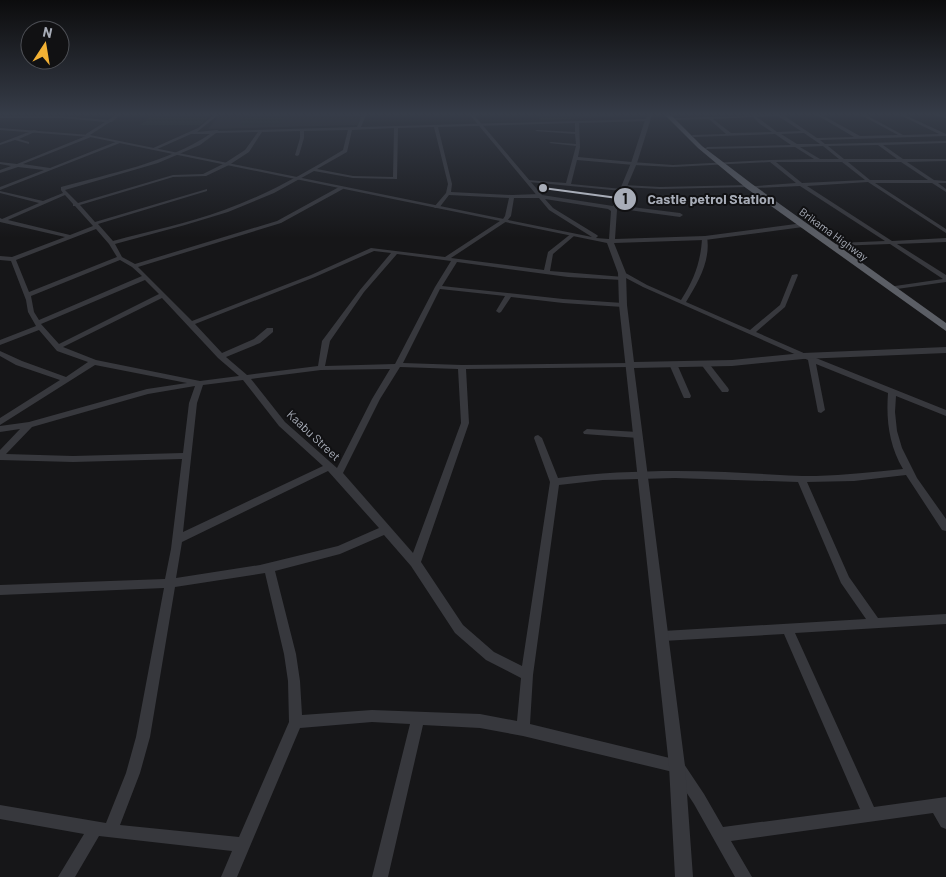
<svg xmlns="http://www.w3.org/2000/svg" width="946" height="877" font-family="Barlow,sans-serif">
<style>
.built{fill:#222225}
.green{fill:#1e261f}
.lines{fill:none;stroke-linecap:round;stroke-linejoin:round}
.minor{fill:#37383d;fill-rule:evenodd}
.tertiary{fill:#37383d;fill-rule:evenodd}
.trunk{fill:#5b5e65;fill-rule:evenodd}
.labels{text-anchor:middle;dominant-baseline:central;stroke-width:4;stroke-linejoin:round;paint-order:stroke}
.far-street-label{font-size:11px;fill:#a8adb8;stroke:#111113}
.street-label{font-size:12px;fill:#a8adb8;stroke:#111113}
.leader{fill:none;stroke:#a8adb8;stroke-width:2}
.callout-dot{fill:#a8adb8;stroke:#111113;stroke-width:2}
.mark-label{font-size:15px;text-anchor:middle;font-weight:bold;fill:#111}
.callout-label{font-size:14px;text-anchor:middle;font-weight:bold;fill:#a8adb8;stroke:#111113;stroke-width:4;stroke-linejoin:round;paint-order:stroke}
</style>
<rect width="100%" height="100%" fill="#161618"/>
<!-- built -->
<path class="built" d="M363,115L357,125L208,129L219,116Z"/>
<!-- green -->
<g class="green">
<path d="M153,115H211L200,125H140Z"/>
<path d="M250,115H283L281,124L241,125L244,118Z"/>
<path d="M537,115H612L615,117L540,120Z"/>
</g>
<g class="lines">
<!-- minor -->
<g class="minor">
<path d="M116,115H120L112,122H110L90,135L91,137L23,164L50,168L118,141H120V143L0,190V187L44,170L18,167L0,173V170L11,166L0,164V162L17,164L86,136V134L105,122L62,118H0V116H62L108,120Z"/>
<path d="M214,115H218L197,132L217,130L219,131L357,127L362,115H366L361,127L647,119L648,121L579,123L580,147L578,157L632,162L673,165L770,160L814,159L795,147L705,149L707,147L791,145L775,134L693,137L692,135L726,134L709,119L670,120L671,118L783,115L817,138L854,137L817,115H822L860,136L898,135L861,115H866L903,135L939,134L900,115H905L946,134V136L820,140L825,144L946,141V143L883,145L903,159H946V161L907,162L934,180L946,181V183H938L946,189V192L932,183H875L946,229V233L868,182L807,186L892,241L946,238V242L897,244L946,275V282L897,289L894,287L895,286L943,279L890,244L835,246V244L837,243L885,241L800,186L754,188V187L756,186L796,183L770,162L673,167L634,165L577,160L571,184L622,189L624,190L622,191L529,182H527V180L566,183L576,146L549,143L551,142L576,144L575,134L535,131L537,130L575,132V123L438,127L452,184L451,192L512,195L539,194L542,196L539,198H514L511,216L507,221L451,258L544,270L548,252L572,233L575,235L574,236L553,254L550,271L624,277L619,273L622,271L647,285L681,300C694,280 701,261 702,238L707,237C711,260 698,283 686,302L750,330L780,305L792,275L797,274L798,275L785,307L756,332L806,354L946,410V416L896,396L895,412L897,431L902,448L917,478L946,519V531L942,530L906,475L854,481L807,482L849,577L878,618L946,614V624L795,633L874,807L946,797V829L941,827L933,813L731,841L752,877H735L694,804L673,772L523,736L480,728L423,725L388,877H372L410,724L372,722L300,728L237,877H221L232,851L99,836L75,877H58L84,834L0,819V805L106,823L126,773L136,737L164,588L0,595V585L165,579L171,549L182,459L73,462L0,460V450L20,429L0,432V426L29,422L147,389L187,383L95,365L0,425V418L60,380L16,365L0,356V351L22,361L66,377L88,362L57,351L39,330L0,345V340L36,326L28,312L26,300L11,261L0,260V256L12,257L65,237L0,222V218L2,219L39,203L0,193V191L43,201L63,193L61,190V187C111,173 167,163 210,134H191L155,150L151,149L198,128ZM778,116L801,131L777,132L757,117ZM753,117L760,124L772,132L731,133L713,119ZM434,127L448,184L446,193L434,207L435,208H439L449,195L509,198L505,216L503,219L445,257L371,248L311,275L192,321L138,267L281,223L343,189V187H339L277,221L135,264L122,257L115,244L185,225L228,212L274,193L314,171L353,178L397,179L398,128ZM394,128L393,177L353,176L317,169L347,152L352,130ZM348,130L343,150C305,173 266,195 224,210C188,223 150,231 113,241L98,224L207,191V189L95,222L80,205L173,177L206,176L229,165L249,152L262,132L300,131V138L295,155L297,156L299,155L304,138V131ZM258,132L245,150L225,163L203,174L173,175L78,203L65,190L158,163L200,145L216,133ZM804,133L820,144H797L781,134ZM878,145L897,159H844L828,146ZM823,146L839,159H820L800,147ZM776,162H842L865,180L802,183ZM848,162H901L928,180H870ZM65,195L73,204V206H75L93,226L70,235L8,220ZM96,229L109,244L117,257L29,292L16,260ZM374,251L391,253L360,290L322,341L318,366L247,375L226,357L260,343L273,332V328H267L254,339L222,353L195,324L315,277ZM397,254L451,261L435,287L395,364L325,366L330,341L364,292ZM120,260L132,267L142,276L39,320L34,312L31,296ZM457,262L568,277L622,280L624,279V277L643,287L808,360L818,412L821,413L825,410L816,364L888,393C886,420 889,445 903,469C874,472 845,475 816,476C785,476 755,473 725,472C669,470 614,471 558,478L542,438L538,435L535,436L534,438L550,482L522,666L494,652L463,625L421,562L469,423L466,369L630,367L634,365L630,363L462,365L403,363L440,289L505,296L496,311L499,313L501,312L511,297L563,303L623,307L626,305L623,303L563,299L442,286ZM145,280L159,294L59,344L41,324ZM162,298L218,358L239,376L200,381L96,360L63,347ZM400,367L458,369L461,423L413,553L343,473L380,399ZM390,369L372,399L337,468L285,422L251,379L321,370ZM243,380L279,426L323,466L183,532L197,403L203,385ZM195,386L189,403L183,453L73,456L6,454L32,427L148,394ZM328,471L379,528L338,546L260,565L176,578L182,542ZM675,478L798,482L841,583L866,619L663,631L659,632L657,636L659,640L663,641L784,634L860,809L723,827L704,794L682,761L530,724L533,675L559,485L603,480ZM384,535L411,566L455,633L486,660L521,678L517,721L480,714L372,710L302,715L300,681L296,654L275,571L340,554ZM265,573L284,654L288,681L289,722L239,837L120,825L140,773L150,737L175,587Z"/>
<path d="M937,115L946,116V118L938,116Z"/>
<path d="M34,130L37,131L19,139L29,142V144L15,140L0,145V143Z"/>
<path d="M624,185L660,187L749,185L751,186L749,187L660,189L622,187V186Z"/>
<path d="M616,205L680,213L683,215L680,217L614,208L613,207Z"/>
<path d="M701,361H707L728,388L729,390L728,392H722L700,363Z"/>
<path d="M670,362H673L677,364L691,396L690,398H684L683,396L669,364Z"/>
<path d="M587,429L638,432L642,435L638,438L584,434L583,432Z"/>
</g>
<!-- tertiary -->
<path class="tertiary" d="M470,115H474L542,195L613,206L631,163L645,120L648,115H652L637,163L617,210L615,239L705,236L803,223L806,225L803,227L705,240L614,243L626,273L627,305L634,362L732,360L803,353L946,347V353L803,359L732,366L634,368L685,766L693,877H675L669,766L619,305L618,273L607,243L90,137L0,130V128L90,135L592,237L549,210ZM545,199L608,209L611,211L609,239L596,238L598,236L597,235L553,208Z"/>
<!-- trunk -->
<path class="trunk" d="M665,115H671L702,146L752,184L946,323V331L746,188L698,148Z"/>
</g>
<!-- sky -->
<linearGradient id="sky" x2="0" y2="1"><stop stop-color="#0c0c0d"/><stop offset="0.48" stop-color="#363c48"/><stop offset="1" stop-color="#363c48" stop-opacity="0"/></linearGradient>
<rect width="946" height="238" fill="url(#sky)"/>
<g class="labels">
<!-- far-street labels -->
<g class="far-street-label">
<text transform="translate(834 234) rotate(36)">Brikama Highway</text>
</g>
<!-- street labels -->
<g class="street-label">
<text transform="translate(314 435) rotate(43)">Kaabu Street</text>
</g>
</g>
<!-- callouts -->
<path class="leader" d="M543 188L625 199"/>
<g class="callout-dot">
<circle cx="543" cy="188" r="5"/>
<circle cx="625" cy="199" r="12"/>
</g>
<g class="mark-label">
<text x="625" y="204">1</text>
</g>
<g class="callout-label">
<text x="711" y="204">Castle petrol Station</text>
</g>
<!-- north arrow -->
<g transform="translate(45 45) rotate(12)"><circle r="24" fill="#111113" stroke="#4d4f55"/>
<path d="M0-4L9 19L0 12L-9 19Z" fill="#f2b134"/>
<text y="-8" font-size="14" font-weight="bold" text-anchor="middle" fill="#a8adb8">N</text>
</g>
</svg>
